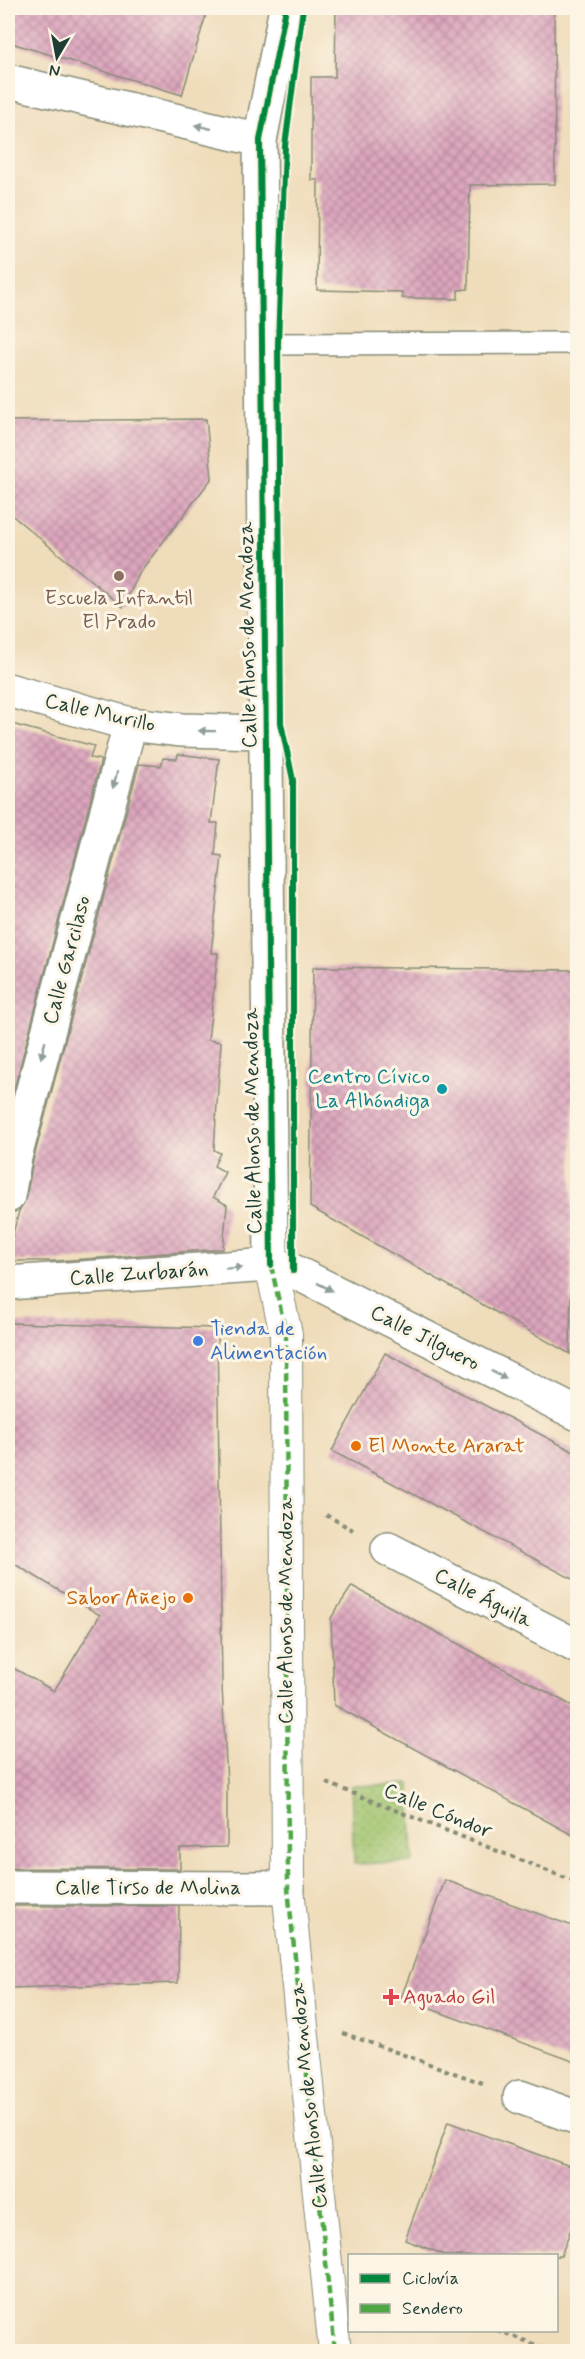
<svg xmlns="http://www.w3.org/2000/svg" width="585" height="2359" font-family="Mynerve,sans-serif">
<style>
.park{fill:url(#park-dots);stroke:#5f8050;stroke-width:1.5}
.building{fill:url(#building-cross-hatch)}
.lines{fill:none;stroke-linecap:round;stroke-linejoin:round}
.service-casing{stroke:#878c77;stroke-width:24}
.pedestrian-casing{stroke:#878c77;stroke-width:34}
.minor-casing{stroke:#878c77;stroke-width:36}
.path{stroke:#878c77;stroke-width:4;stroke-dasharray:4.5 4.5;stroke-linecap:butt}
.service{stroke:#fff;stroke-width:21}
.pedestrian{stroke:#fff;stroke-width:32}
.minor{stroke:#fff;stroke-width:33}
.quiet{stroke:#4fa644;stroke-width:4.5;stroke-dasharray:9 4.5;stroke-linecap:butt}
.cycleway-casing{stroke:#fcf5e5;stroke-width:10}
.cycleway{stroke:#00873e;stroke-width:6}
.oneway{fill:#8f9e9a}
.education-dot{fill:#8d6e63;stroke:#fcf5e5;stroke-width:2}
.culture-dot{fill:#0f9aa8;stroke:#fcf5e5;stroke-width:2}
.shop-dot{fill:#3f7fe0;stroke:#fcf5e5;stroke-width:2}
.food-dot{fill:#e8710a;stroke:#fcf5e5;stroke-width:2}
.health-dot{fill:#e0444e;stroke:#fcf5e5;stroke-width:2}
.labels{text-anchor:middle;dominant-baseline:central;stroke-width:6;stroke-linejoin:round;paint-order:stroke}
.education-label{font-size:21px;fill:#785e54;stroke:#fcf5e5}
.street-label{font-size:21px;fill:#1f3d34;stroke:#fcf5e5}
.culture-label{font-size:21px;fill:#0d838f;stroke:#fcf5e5;text-anchor:end}
.shop-label{font-size:21px;fill:#366cbe;stroke:#fcf5e5;text-anchor:start}
.food-label{font-size:21px;fill:#c56008;stroke:#fcf5e5;text-anchor:start}
.health-label{font-size:21px;fill:#be3a42;stroke:#fcf5e5;text-anchor:start}
</style>
<defs>
<pattern id="park-dots" width="8" height="8" patternUnits="userSpaceOnUse" patternTransform="scale(1.5)"><rect width="8" height="8" fill="#9fc26c"/><path d="M2 2h.1M6 6h.1" fill="none" stroke="#819f5a" stroke-width="1.8" stroke-linecap="round"/></pattern>
<pattern id="building-cross-hatch" width="8" height="8" patternUnits="userSpaceOnUse" patternTransform="scale(1.5)"><rect width="8" height="8" fill="#dda5be"/><path d="M0 0l8 8M0 8l8-8" fill="none" stroke="#b3889b"/></pattern>
</defs>
<rect width="100%" height="100%" fill="#fcf5e5"/>
<filter id="ink" filterUnits="userSpaceOnUse"><feTurbulence type="fractalNoise" baseFrequency=".0167" numOctaves="2"/><feDisplacementMap in="SourceGraphic" scale="12" xChannelSelector="R" yChannelSelector="G"/><feConvolveMatrix kernelMatrix="1 2 1 2 8 2 1 2 1" color-interpolation-filters="sRGB"/></filter>
<filter id="wash" filterUnits="userSpaceOnUse"><feTurbulence type="fractalNoise" baseFrequency=".008" numOctaves="4" result="noise"/><feDisplacementMap in="SourceGraphic" scale="24" xChannelSelector="R" yChannelSelector="G"/><feGaussianBlur stdDeviation="1.35" result="paint"/><feColorMatrix in="noise" values="0 0 0 0 0 0 0 0 0 0 0 0 0 0 0 0 0 1.4 0 .05"/><feComposite in="paint" operator="in"/></filter>
<g filter="url(#wash)">
<rect width="100%" height="100%" fill="#efdcba"/>
<!-- park -->
<path class="park" d="M410,1784L413,1862L354,1864L351,1786Z"/>
<g id="blocks">
<!-- building -->
<g class="building">
<path d="M8,8H208L182,95L8,42Z"/>
<path d="M336,8H554L555,184L470,185L468,289L458,290V299L402,298V292L317,290L318,180H311V77H335Z"/>
<path d="M206,419L212,478L140,572L123,607L8,512V421Z"/>
<path d="M8,723L94,746L90,758L101,760L8,1112Z"/>
<path d="M178,754L219,759L211,823H218L215,855L222,856L211,953H218L208,1040L221,1042L214,1150L220,1153L214,1166L225,1172L213,1197L227,1205L223,1249L57,1261H8V1252L19,1211L26,1199L33,1161L139,764L161,766L163,758L177,759Z"/>
<path d="M313,967L575,970L570,1354L310,1207Z"/>
<path d="M8,1323L217,1328L222,1686L227,1783V1847L180,1848V1869L8,1868V1665L54,1691L100,1615L8,1560Z"/>
<path d="M385,1353L578,1454V1582L332,1451Z"/>
<path d="M352,1586L578,1709V1838L334,1705L331,1618Z"/>
<path d="M445,1880L578,1928V2063L401,1998Z"/>
<path d="M8,1906H179L178,1983L8,1988Z"/>
<path d="M448,2122L578,2169V2209L561,2256H448L405,2240Z"/>
</g>
</g>
</g>
<g filter="url(#ink)">
<use href="#blocks" fill-opacity="0" stroke="#878c77" stroke-width="1.5"/>
<g class="lines">
<defs>
<path id="service" d="M262,344L578,343"/>
<path id="pedestrian" d="M271,1265L286,1334L288,1888L335,2352"/>
<g id="minor">
<path d="M8,81L260,140"/>
<path d="M8,690L130,724L182,730L266,732"/>
<path d="M8,1196L15,1157L130,724"/>
<path d="M271,1265L260,140L286,8"/>
<path d="M8,1283L271,1265L293,1271L578,1414"/>
<path d="M388,1549L578,1647"/>
<path d="M8,1887L288,1888"/>
<path d="M520,2097L578,2118"/>
</g>
</defs>
<!-- service casing -->
<use href="#service" class="service-casing"/>
<!-- pedestrian casing -->
<use href="#pedestrian" class="pedestrian-casing"/>
<!-- minor casing -->
<use href="#minor" class="minor-casing"/>
<!-- path -->
<g class="path">
<path d="M326,1515L353,1530"/>
<path d="M327,1783L578,1883"/>
<path d="M343,2033L485,2084"/>
<path d="M497,2330L554,2352"/>
</g>
<!-- service -->
<use href="#service" class="service"/>
<!-- pedestrian -->
<use href="#pedestrian" class="pedestrian"/>
<!-- minor -->
<use href="#minor" class="minor"/>
<!-- quiet -->
<path class="quiet" d="M271,1265L286,1334L288,1888L335,2352"/>
<defs>
<g id="cycleway">
<path d="M271,1265L260,140L286,8"/>
<path d="M293,1271V780L281,723L278,344L285,146L303,8"/>
</g>
</defs>
<!-- cycleway casing -->
<use href="#cycleway" class="cycleway-casing"/>
<!-- cycleway -->
<use href="#cycleway" class="cycleway"/>
</g>
<!-- one-way arrows -->
<defs><path id="oneway-solid" d="M-6-.8H1V-3.2L6.5 0L1 3.2V.8H-6Z" transform="scale(1.5)"/></defs>
<g class="oneway">
<use href="#oneway-solid" transform="translate(203 127) rotate(-167)"/>
<use href="#oneway-solid" transform="translate(207 731) rotate(-179)"/>
<use href="#oneway-solid" transform="translate(115 780) rotate(105)"/>
<use href="#oneway-solid" transform="translate(43 1050) rotate(105)"/>
<use href="#oneway-solid" transform="translate(234 1268) rotate(-4)"/>
<use href="#oneway-solid" transform="translate(325 1287) rotate(27)"/>
<use href="#oneway-solid" transform="translate(499 1375) rotate(27)"/>
</g>
</g>
<!-- markers -->
<circle class="education-dot" cx="119" cy="576" r="6"/>
<circle class="culture-dot" cx="442" cy="1089" r="6"/>
<circle class="shop-dot" cx="198" cy="1341" r="6"/>
<g class="food-dot">
<circle cx="356" cy="1446" r="6"/>
<circle cx="188" cy="1598" r="6"/>
</g>
<path class="health-dot" d="M388 1988h6v6h6v6h-6v6h-6v-6h-6v-6h6z"/>
<g class="labels">
<!-- education labels -->
<g class="education-label">
<text x="119" y="598">Escuela Infantil<tspan x="119" dy="24">El Prado</tspan></text>
</g>
<!-- street labels -->
<g class="street-label">
<text transform="translate(248 635) rotate(-91)">Calle Alonso de Mendoza</text>
<text transform="translate(100 713) rotate(13)">Calle Murillo</text>
<text transform="translate(67 960) rotate(-75)">Calle Garcilaso</text>
<text transform="translate(253 1121) rotate(-91)">Calle Alonso de Mendoza</text>
<text transform="translate(139 1274) rotate(-4)">Calle Zurbarán</text>
<text transform="translate(425 1338) rotate(27)">Calle Jilguero</text>
<text transform="translate(483 1598) rotate(27)">Calle Águila</text>
<text transform="translate(286 1611) rotate(-90)">Calle Alonso de Mendoza</text>
<text transform="translate(438 1811) rotate(22)">Calle Cóndor</text>
<text x="148" y="1888">Calle Tirso de Molina</text>
<text transform="translate(309 2096) rotate(-96)">Calle Alonso de Mendoza</text>
</g>
<!-- culture labels -->
<g class="culture-label">
<text x="430" y="1077">Centro Cívico<tspan x="430" dy="24">La Alhóndiga</tspan></text>
</g>
<!-- shop labels -->
<g class="shop-label">
<text x="210" y="1329">Tienda de<tspan x="210" dy="24">Alimentación</tspan></text>
</g>
<!-- food labels -->
<g class="food-label">
<text x="368" y="1446">El Monte Ararat</text>
<text x="176" y="1598" text-anchor="end">Sabor Añejo</text>
</g>
<!-- health labels -->
<g class="health-label">
<text x="403" y="1997">Aguado Gil</text>
</g>
</g>
<!-- margin -->
<rect width="585" height="2359" fill="none" stroke="#fcf5e5" stroke-width="30"/>
<!-- legend -->
<rect x="348" y="2254" width="210" height="78" fill="#fcf5e5" stroke="#a4ab9e" stroke-width="1.5"/>
<rect x="360" y="2274" width="30" height="9" fill="#00873e" stroke="#a4ab9e" stroke-width="1.5"/>
<text x="402" y="2284" font-size="18" fill="#1f3d34">Ciclovía</text>
<rect x="360" y="2304" width="30" height="9" fill="#4fa644" stroke="#a4ab9e" stroke-width="1.5"/>
<text x="402" y="2314" font-size="18" fill="#1f3d34">Sendero</text>
<!-- north arrow -->
<g transform="translate(57 57) rotate(190)" stroke="#fcf5e5" stroke-width="4.5" paint-order="stroke">
<path d="M0-4.5L10 22L0 15L-10 22Z" fill="#1f3d34"/>
<text y="-9" font-size="16" font-weight="bold" text-anchor="middle" fill="#1f3d34">N</text>
</g>
</svg>
